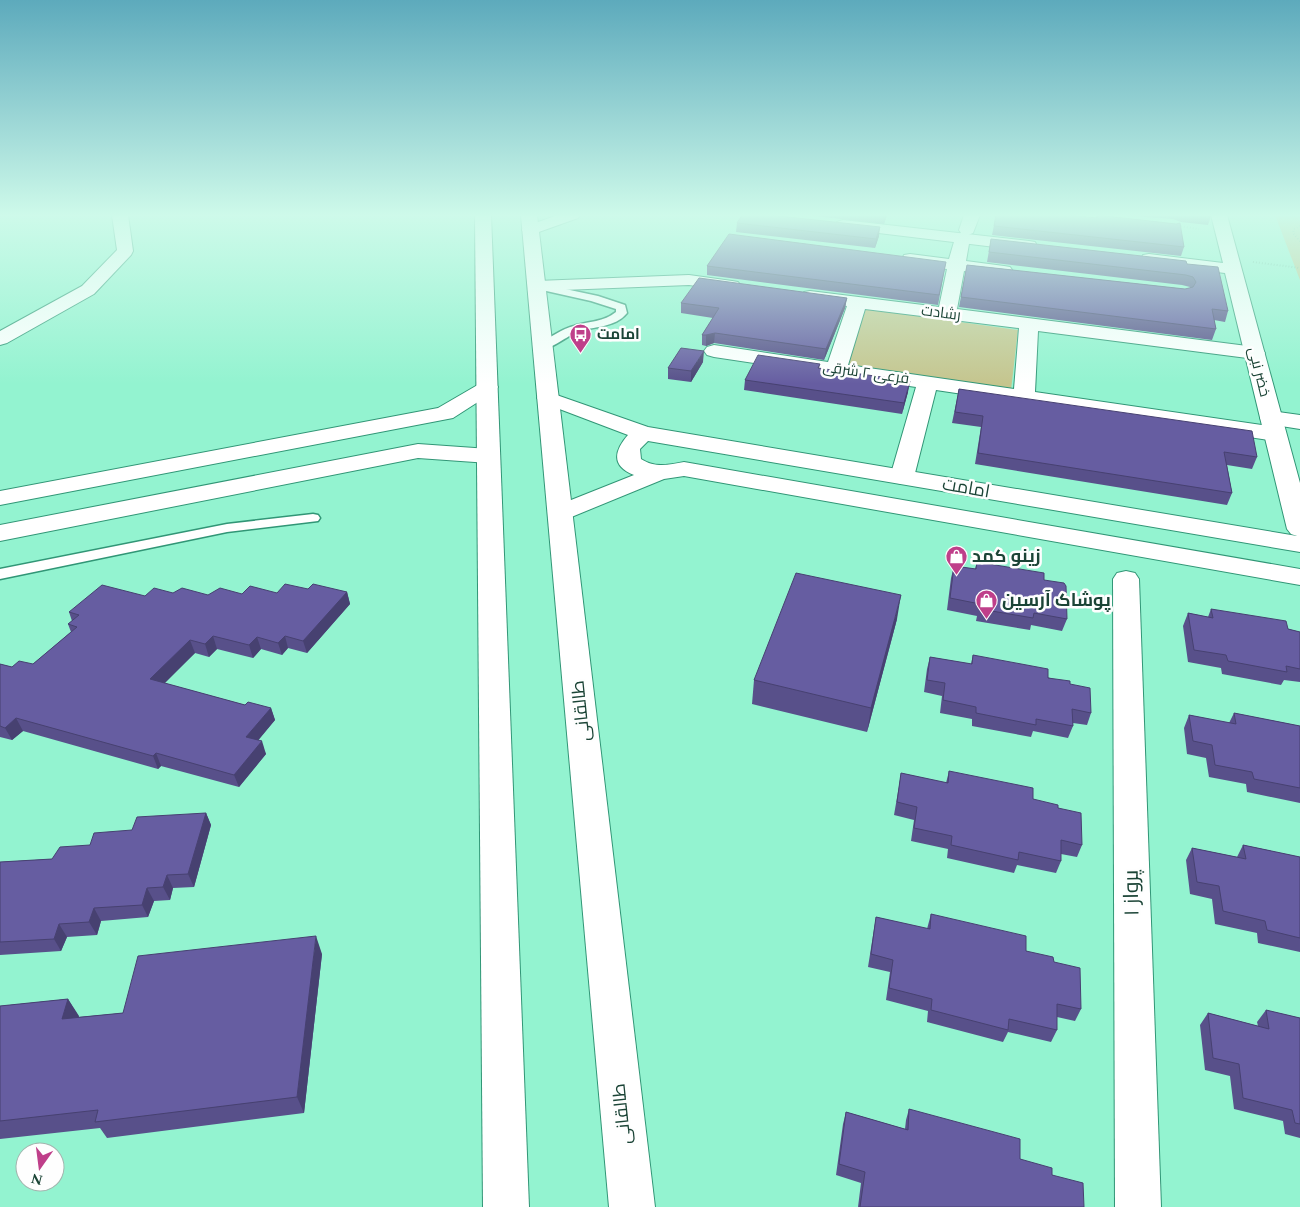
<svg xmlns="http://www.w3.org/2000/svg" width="1300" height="1207" font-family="Spectral,Cairo,serif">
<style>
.green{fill:#c5c58e}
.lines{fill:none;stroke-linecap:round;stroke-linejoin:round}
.lane-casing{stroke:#319676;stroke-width:3}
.street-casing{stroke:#319676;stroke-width:2}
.secondary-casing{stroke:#319676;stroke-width:2}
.primary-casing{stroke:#319676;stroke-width:2}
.path{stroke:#5fa78d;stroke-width:2;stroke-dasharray:0.5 2.5;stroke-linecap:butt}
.lane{fill:#fff;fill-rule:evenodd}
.street{fill:#fff;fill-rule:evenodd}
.secondary{fill:#fff;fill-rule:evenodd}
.primary{fill:#fff;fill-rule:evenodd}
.wall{fill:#58508a}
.shaded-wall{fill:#474171}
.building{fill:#665da1;stroke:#474171}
.labels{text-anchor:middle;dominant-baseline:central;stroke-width:5;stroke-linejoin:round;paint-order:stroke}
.far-street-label{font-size:15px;fill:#1b4436;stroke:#fefefe}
.far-poi-label{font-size:15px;font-weight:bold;fill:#1b4436;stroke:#fefefe;text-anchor:start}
.street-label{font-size:18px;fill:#1b4436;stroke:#fefefe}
.poi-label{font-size:18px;font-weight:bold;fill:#1b4436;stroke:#fefefe;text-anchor:start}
.near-street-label{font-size:21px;fill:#1b4436;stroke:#fefefe}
</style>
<rect width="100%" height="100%" fill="#93f3d0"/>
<!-- green -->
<g class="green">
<path d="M1275,215L1300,217V280Z"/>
<path d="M866,309L1018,330L1011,390L845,366Z"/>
</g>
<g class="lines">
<defs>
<g id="lane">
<path d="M537,283L598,296L625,305L627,313C615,328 594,326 577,332C567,336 548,352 539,349L537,347L539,345C550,337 562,329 574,326C589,321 604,322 616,312V309L591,301L533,288L532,286Z"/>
<path d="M313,514L318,515L320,518L318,521L227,532L0,579V569L227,524Z"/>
</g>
<g id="street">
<path d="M112,215H128L133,251L131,255L94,294L7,343L0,345V331L82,286L117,250Z"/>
<path d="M964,215H980L973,233L968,235L970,238L966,261L1004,266L1010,267L1013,271L1010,275L1004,276L964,271L957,309L1255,347L1262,349L1265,353L1262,357L1255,359L1038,331L1035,392L1275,427L1283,429L1286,434L1283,439L1275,441L936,390L914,477L910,482L902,484L894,482L890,477L916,387L714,357L707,355L704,351L707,347L714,345L828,362L847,306L804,300L801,296L804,292L810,291L939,307L947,269L910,264L904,263L902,259L904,255L910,254L949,259L956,235L961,233L959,230ZM865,309L1019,328L1014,389L848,365Z"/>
<path d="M689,275L732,281L738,282L741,286L738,290L732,291L689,285L537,291L531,290L528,286L531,282L537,281Z"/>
<path d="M488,381L495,383L498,387L495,391L453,418L0,505V491L438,408L481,383Z"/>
<path d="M1271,411L1300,415V429L1263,423L1260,418L1263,413Z"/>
<path d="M418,444L489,449L497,451L500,456L497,461L489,463L418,458L0,541V525Z"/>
<path d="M1126,571L1135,573L1139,579L1161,1207H1115L1113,579L1117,573Z"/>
</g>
<g id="secondary">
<path d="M558,215H580L578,218L536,233H524L522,230L524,227Z"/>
<path d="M1211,215H1227L1300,483V552L648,441L640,449L641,459C655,468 668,465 684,462L1300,569V585L684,476L664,479L569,518L560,520L551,518L548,513L551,508L634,475C611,466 614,451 628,435L541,402L537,398L541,394L548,392L648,427L1297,536L1291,534L1287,529L1225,273L1149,264L1143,263L1141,259L1143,255L1149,254L1223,263Z"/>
<path d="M843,220L1029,241L1035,242L1037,246L1035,250L1029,251L837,228L835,225L837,222Z"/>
</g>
<g id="primary">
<path d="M475,215H491L529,1207H483Z"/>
<path d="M521,215H537L655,1207H609Z"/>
</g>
</defs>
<!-- lane casing -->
<use href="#lane" class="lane-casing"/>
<!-- street casing -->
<use href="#street" class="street-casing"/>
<!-- secondary casing -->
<use href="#secondary" class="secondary-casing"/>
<!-- primary casing -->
<use href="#primary" class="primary-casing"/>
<!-- path -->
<g class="path">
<path d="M1178,226L1199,229"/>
<path d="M1300,226L1294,229L1293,233L1300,241"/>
<path d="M1253,262L1300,268"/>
</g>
<!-- lane -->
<use href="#lane" class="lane"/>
<!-- street -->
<use href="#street" class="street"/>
<!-- secondary -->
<use href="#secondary" class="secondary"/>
<!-- primary -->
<use href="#primary" class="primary"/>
</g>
<!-- wall -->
<g class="wall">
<path d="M806,215H887L884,224Z"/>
<path d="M996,215L1096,218L1097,215L1176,224L1184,247L1181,256L992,235Z"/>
<path d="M1117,215H1210L1211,216L1208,225L1181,222L1173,219Z"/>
<path d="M737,223L879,236L875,248L736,232Z"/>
<path d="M991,239L1187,264L1228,311L1225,322L1214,320L1216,329L1212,340L959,307L967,265L1185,289L1190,288V287L1182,285L987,262Z"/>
<path d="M946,262L938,305L707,275V266Z"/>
<path d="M847,298L845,308L824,360L714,343L706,346L702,345V335L713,318L681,313V303Z"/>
<path d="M703,362L691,382L668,379V368Z"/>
<path d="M820,364L819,368L908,392L902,414L744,390L745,380Z"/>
<path d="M959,389L1257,457L1252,469L1227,465L1232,493L1227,505L975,464L981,427L952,423Z"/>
<path d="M977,562L1044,580L1067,619L1062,631L1031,625L1030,630L976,621L977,616L947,610L951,578L954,566L975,569Z"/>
<path d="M308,589L347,592L350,604L307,653L288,648L282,655L261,649L253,658L217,649L209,657L195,653L164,683L245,705L271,708L275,720L258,740L266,754L239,787L161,766L158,769L23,731L12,740L0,737V664L12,667L33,664L71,632L68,624L72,621L69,612L145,596L173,593L208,595L277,593Z"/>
<path d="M1211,609L1300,632V682L1284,680L1281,685L1222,674L1221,668L1188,662L1183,626L1188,613L1208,617Z"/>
<path d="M897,619L867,732L752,704L754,680Z"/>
<path d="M973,655L1070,684L1091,713L1087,725L1073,723V726L1068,738L1033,731L1031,737L972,726V719L940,713L942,696L924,692L927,669L930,657L971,664Z"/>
<path d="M1234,713L1300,726V803L1247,792L1246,784L1209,777L1206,758L1187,754L1184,728L1189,715L1229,723Z"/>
<path d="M949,771L1058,808L1082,845L1077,857L1061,854V861L1056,873L1017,865L1014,873L947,858L948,849L911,841L914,820L894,815L899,786L901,773L946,783Z"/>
<path d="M206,813L211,825L194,887L173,888L170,900L154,901L148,917L101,921L97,935L67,937L61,951L0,955V862L52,859L132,830Z"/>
<path d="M1243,845L1300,857V952L1258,943L1257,933L1215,924L1212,899L1190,894L1186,860L1192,848L1237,857Z"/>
<path d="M931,914L1054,962L1081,1009L1075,1021L1057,1017V1030L1051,1042L1008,1032L1003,1042L927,1022L928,1011L886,1000L890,972L868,967L874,929L876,917L927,929Z"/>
<path d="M322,954L304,1113L107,1138L100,1128L0,1139V1006L68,999L79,1017L123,1013Z"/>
<path d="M1266,1010L1300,1018V1138L1285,1134L1283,1121L1234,1109L1230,1076L1205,1070L1200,1025L1208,1013L1258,1026L1257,1022Z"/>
<path d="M909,1109L1052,1175L1084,1207H858L861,1183L836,1175L843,1124L846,1112L905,1129L906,1120Z"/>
</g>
<!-- shaded-wall -->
<g class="shaded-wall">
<path d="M885,215H887L884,224Z"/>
<path d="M880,227L879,236L875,248L876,239Z"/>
<path d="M847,298L845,308L824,360L826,349Z"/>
<path d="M715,333L714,343L706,346V335Z"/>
<path d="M704,351L703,362L691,382V371Z"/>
<path d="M910,381L908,392L902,414L904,403Z"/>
<path d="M347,592L350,604L307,653L303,641Z"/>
<path d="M901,595L897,619L867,732L871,708Z"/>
<path d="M213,636L217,649L209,657L205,644Z"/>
<path d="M285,636L288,648L282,655L278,643Z"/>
<path d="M257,637L261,649L253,658L249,645Z"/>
<path d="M190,640L195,653L156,692L150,679Z"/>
<path d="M271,708L275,720L251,749L246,737Z"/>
<path d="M16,718L23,731L12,740L5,728Z"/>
<path d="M262,741L266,754L239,787L234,775Z"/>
<path d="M156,753L161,766L158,769L153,756Z"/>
<path d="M206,813L211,825L194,887L188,874Z"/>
<path d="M167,875L173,888L170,900L163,887Z"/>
<path d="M147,888L154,901L148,917L142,905Z"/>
<path d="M94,908L101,921L97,935L89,922Z"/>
<path d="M59,924L67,937L61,951L54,939Z"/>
<path d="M316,936L322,954L304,1113L297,1097Z"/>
<path d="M68,999L79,1016L74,1036L62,1019Z"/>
</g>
<!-- building -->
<g class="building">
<path d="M742,215H770L880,227L876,239L737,223Z"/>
<path d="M996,215H1069L1097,218V215L1176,224L1180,223L1184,247L994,226Z"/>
<path d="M729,234L946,262L939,295L707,266Z"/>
<path d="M991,239L1186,261L1187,264L1218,267L1228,311L1212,309L1216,329L961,297L967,265L1185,289L1193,287L1196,282L1193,277L1186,275L989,252Z"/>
<path d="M699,278L847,298L826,349L715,333L706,335H702L719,308L681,303Z"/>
<path d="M681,348L704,351L691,371L668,368Z"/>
<path d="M758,355L820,364L818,368L910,381L904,403L745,380Z"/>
<path d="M959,389L1252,431L1257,457L1224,452L1232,493L978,453L983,416L955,412Z"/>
<path d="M977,562L1044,573V580L1064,583L1066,586L1067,619L1034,613L1033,618L980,609V604L950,598L954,566L976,569Z"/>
<path d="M796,573L901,595L871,708L754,680Z"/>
<path d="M285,584L308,589L313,584L347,592L303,641L285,636L278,643L257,637L249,645L213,636L205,644L190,640L150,679L245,705L248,702L271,708L246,737L262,741L234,775L156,753L153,756L16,718L5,728L0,726V664L12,667L19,661L33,664L77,627L68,624L79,615L69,612L102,585L145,596L154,588L173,593L182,588L208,595L220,588L242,594L250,586L277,593Z"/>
<path d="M1211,609L1286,621L1288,629L1300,632V669L1286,666L1287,672L1228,661L1226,655L1194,650L1188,613L1213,618Z"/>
<path d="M973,655L1048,669V678L1070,681V684L1090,688L1091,713L1072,709L1073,726L1036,719V725L976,713V707L943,700L945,683L927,680L930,657L972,664Z"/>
<path d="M1234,713L1300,726V788L1254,779L1252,772L1215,765L1212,745L1193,741L1189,715L1236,724Z"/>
<path d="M949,771L1033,788V799L1058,805V808L1081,813L1082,845L1061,840V861L1019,852L1018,860L951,845L952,836L914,828L917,807L897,802L901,773L948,783Z"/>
<path d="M206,813L188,874L167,875L163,887L147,888L142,905L94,908L89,922L59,924L54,939L0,942V862L52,859L60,847L90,845L94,833L132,830L137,817Z"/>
<path d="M1243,845L1300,857V938L1267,930L1265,921L1223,911L1219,886L1197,882L1192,848L1246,859Z"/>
<path d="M931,914L1026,936V951L1053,957L1054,962L1080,968L1081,1009L1057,1004V1030L1009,1019L1008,1030L931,1010L932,999L889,988L893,960L871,954L876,917L930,929Z"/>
<path d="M316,936L297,1097L95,1122L98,1110L0,1121V1006L68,999L62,1019L123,1013L138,956Z"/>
<path d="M1266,1010L1300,1018V1124L1295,1123L1292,1110L1243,1098L1239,1064L1213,1058L1208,1013L1269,1029Z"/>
<path d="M909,1109L1020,1139V1159L1052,1168V1175L1083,1183L1084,1207H860L865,1172L839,1164L846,1112L908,1130Z"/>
</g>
<!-- sky -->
<linearGradient id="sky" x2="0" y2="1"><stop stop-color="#5daabc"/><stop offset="0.56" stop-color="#cefaea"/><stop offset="1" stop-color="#cefaea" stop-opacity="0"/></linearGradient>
<rect width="1300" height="384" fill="url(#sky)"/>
<!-- icons -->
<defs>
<symbol id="bus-pin" viewBox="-11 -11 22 30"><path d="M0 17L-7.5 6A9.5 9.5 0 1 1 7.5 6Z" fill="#bf3f8a" stroke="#fefefe"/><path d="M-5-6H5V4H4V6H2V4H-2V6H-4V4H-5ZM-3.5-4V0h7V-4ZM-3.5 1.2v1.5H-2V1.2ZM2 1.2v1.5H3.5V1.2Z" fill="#fff"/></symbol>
<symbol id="shop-pin" viewBox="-11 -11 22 30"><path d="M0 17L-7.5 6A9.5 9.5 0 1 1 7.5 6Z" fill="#bf3f8a" stroke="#fefefe"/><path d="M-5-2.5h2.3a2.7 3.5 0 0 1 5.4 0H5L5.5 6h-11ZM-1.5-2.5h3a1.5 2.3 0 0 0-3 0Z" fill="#fff"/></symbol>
</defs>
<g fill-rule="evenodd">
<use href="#bus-pin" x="568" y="322" width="25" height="34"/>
<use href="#shop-pin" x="944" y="544" width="25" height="34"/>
<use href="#shop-pin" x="974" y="588" width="25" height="34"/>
</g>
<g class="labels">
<!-- far-street labels -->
<g class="far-street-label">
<text transform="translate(941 313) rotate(7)">رشادت</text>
<text transform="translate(1259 372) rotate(76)">خضر نبی</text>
<text transform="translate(866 373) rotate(8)">فرعی ۲ شرقی</text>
</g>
<!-- far-poi labels -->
<g class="far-poi-label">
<text x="597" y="334">امامت</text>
</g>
<!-- street labels -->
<g class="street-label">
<text transform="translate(966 488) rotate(10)">امامت</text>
<text transform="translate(581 711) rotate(-96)">طالقانی</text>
<text transform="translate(622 1114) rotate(-96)">طالقانی</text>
</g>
<!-- poi labels -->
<g class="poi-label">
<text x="972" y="556">زینو کمد</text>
<text x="1002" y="600">پوشاک آرسین</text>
</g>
<!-- near-street labels -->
<g class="near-street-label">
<text transform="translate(1132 893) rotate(-91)">پرواز ۱</text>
</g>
</g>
<!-- north arrow -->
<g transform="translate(40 1167) rotate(194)"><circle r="24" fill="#fefefe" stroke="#a3b4ae"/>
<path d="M0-4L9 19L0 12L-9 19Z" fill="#bf3f8a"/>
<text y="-8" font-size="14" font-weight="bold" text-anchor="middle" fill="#1b4436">N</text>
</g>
</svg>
